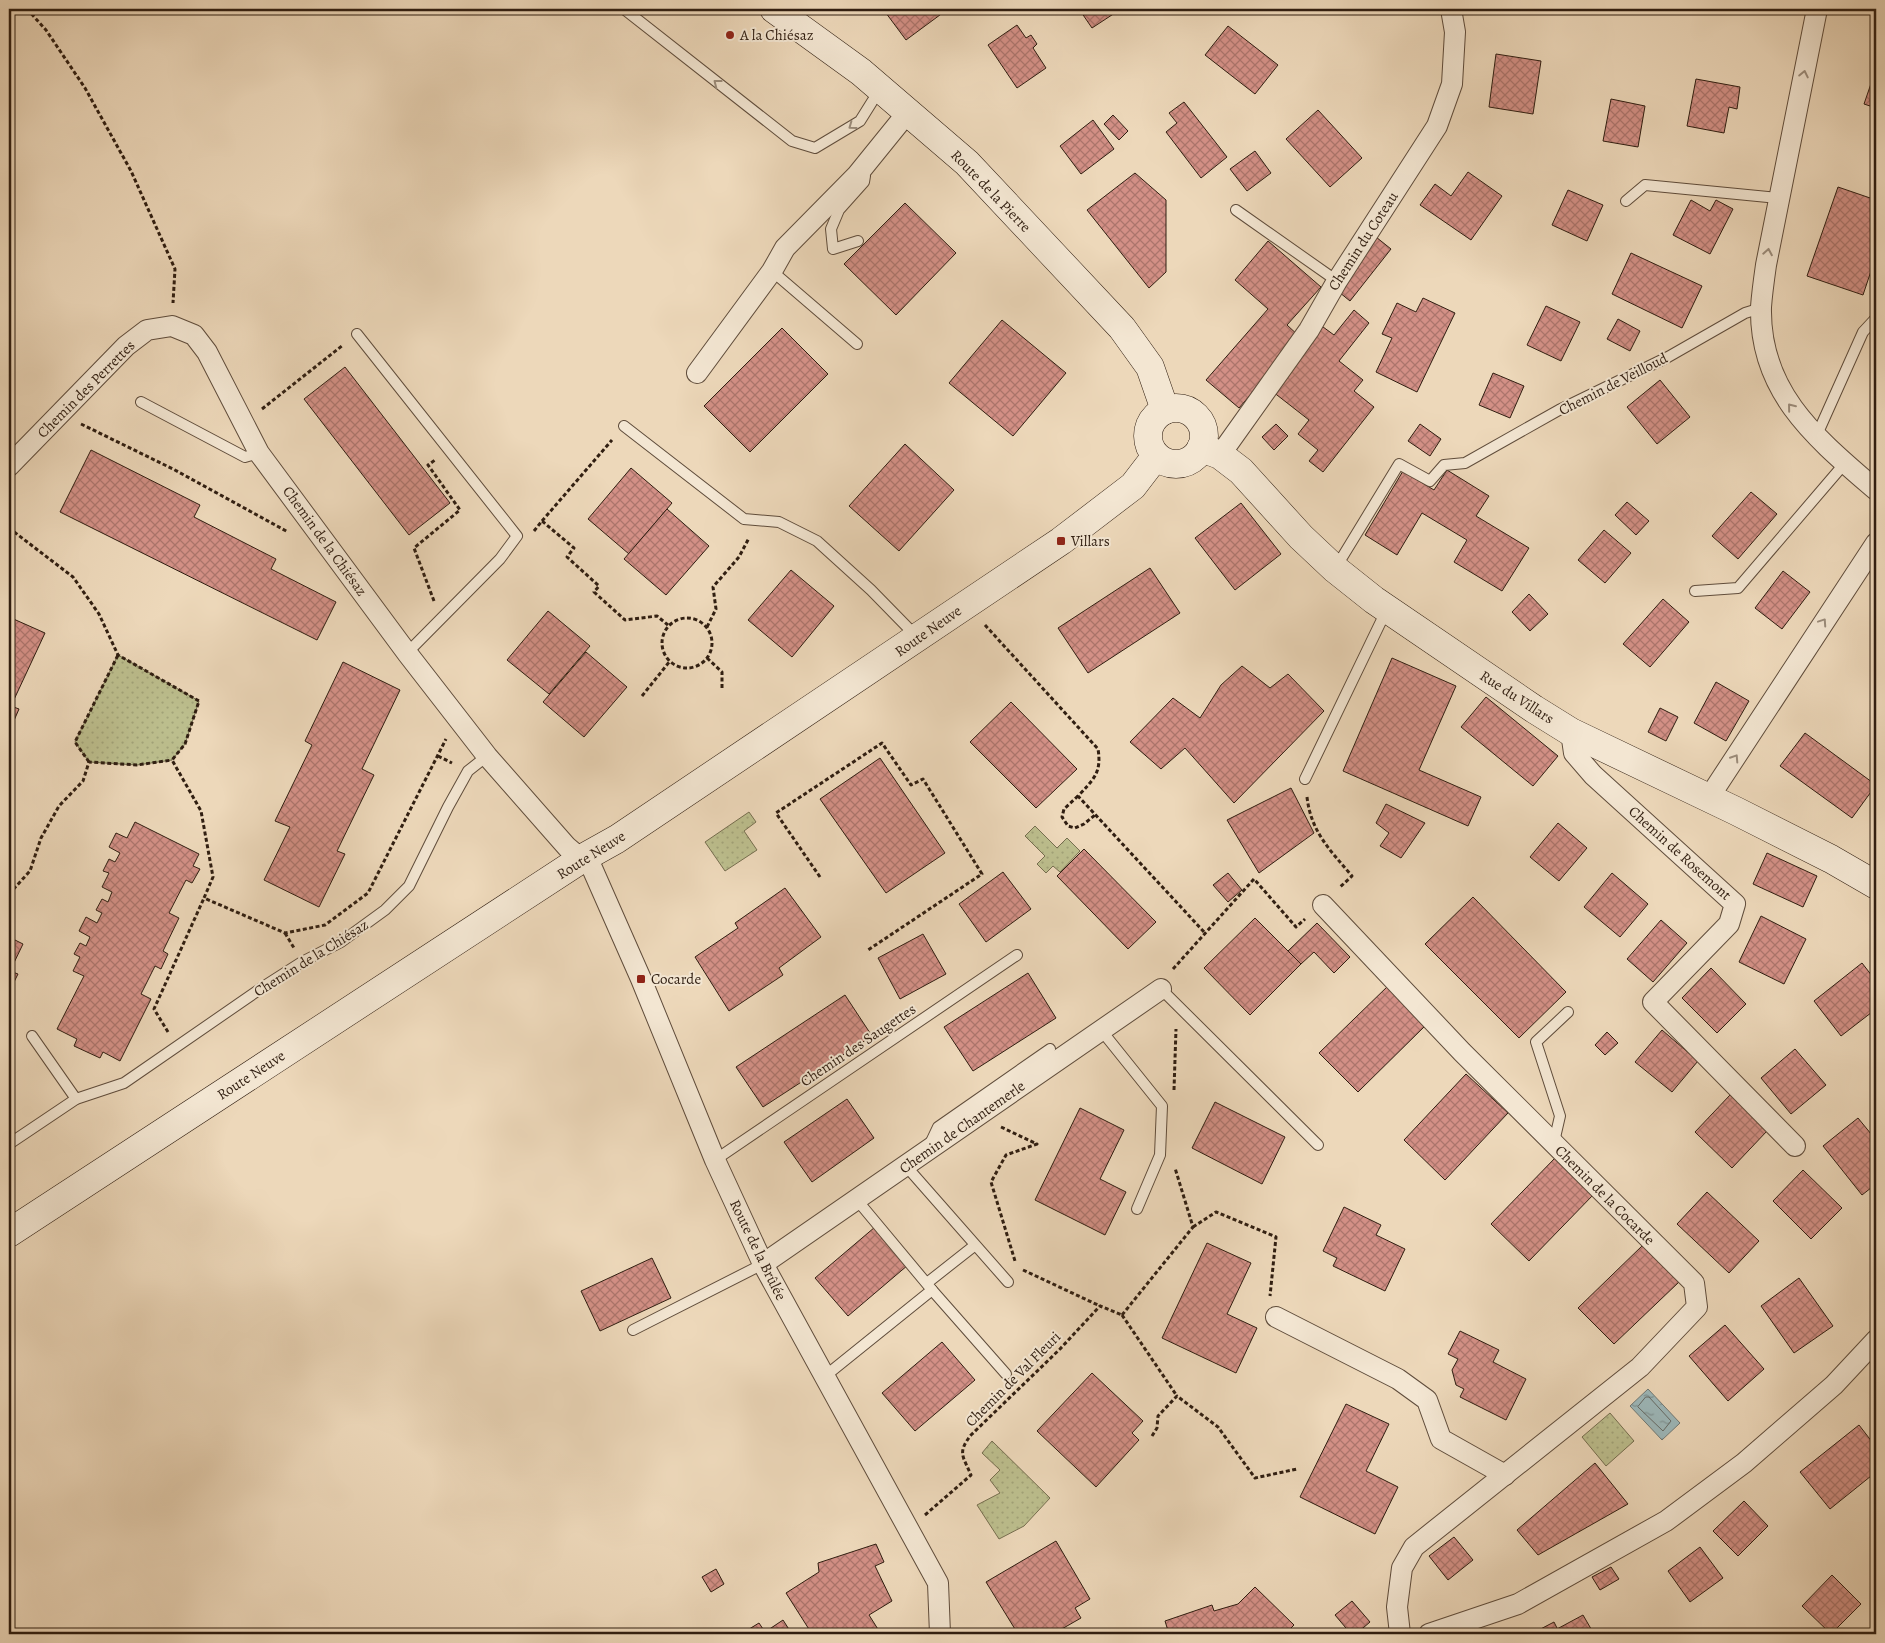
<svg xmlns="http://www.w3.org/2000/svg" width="1885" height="1643" font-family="Alegreya,serif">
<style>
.green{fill:url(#green-dots);stroke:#766e4f}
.water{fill:url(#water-ripples);stroke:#717a76}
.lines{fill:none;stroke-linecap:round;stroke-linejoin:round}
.shore{stroke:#666b66;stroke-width:1}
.building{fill:url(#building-cross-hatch);stroke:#301e11}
.lane-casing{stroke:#5f4c3b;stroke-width:12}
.street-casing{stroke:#5f4c3b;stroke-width:22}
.secondary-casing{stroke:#301e11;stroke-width:29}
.path{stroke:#301e11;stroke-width:3;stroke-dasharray:4 2.5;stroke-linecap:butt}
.lane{stroke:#f3e6d2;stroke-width:10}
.street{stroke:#f3e6d2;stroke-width:20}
.secondary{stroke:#f3e6d2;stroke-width:28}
.oneway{stroke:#9b8c7b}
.poi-dot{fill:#8f2418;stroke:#f3e6d2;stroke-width:2}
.labels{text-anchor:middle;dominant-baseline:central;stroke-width:4;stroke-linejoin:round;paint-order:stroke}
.poi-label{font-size:15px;fill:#301e11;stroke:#f3e6d2;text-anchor:start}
.street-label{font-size:15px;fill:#301e11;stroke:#f3e6d2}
</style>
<defs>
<pattern id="green-dots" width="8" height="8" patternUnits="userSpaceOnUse" patternTransform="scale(1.25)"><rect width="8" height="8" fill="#bcbe8d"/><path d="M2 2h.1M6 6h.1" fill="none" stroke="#a2a379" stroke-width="1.8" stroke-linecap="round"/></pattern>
<pattern id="water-ripples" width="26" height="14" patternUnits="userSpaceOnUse" patternTransform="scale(1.25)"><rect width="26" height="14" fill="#9db8ba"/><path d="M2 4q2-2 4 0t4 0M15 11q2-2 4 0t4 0" fill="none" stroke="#809596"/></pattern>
<pattern id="building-cross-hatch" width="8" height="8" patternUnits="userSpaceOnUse" patternTransform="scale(1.25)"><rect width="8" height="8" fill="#d39086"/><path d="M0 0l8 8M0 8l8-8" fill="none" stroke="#ac756c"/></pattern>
</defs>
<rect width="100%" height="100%" fill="#edd8ba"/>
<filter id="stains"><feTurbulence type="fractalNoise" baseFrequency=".004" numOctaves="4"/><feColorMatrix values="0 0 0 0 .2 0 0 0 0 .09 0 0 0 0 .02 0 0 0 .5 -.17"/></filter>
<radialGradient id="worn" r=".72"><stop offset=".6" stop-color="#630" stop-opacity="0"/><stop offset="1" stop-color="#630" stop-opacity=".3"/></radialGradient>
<!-- green -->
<g class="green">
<path d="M118,655L199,701L185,744L172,760L137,765L89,762L75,742Z"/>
<path d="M749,812L756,822L744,831L757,850L725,871L705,842Z"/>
<path d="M1035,826L1057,848L1067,838L1080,851L1060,872L1053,866L1046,873L1037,864L1045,856L1025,836Z"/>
<path d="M1610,1413L1634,1441L1606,1466L1582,1437Z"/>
<path d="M992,1441L1050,1498L1024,1526L999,1539L977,1505L1000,1493L990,1480L1000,1470L982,1453Z"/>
</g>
<!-- water -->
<path class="water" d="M1648,1389L1680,1423L1662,1440L1630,1406Z"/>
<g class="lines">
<!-- shore -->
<path class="shore" d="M1646,1397H1649L1671,1421L1663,1431L1638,1407Z"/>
</g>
<!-- building -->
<g class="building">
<path d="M883,9H948L906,40Z"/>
<path d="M1079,9H1121L1092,28Z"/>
<path d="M1590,9H1612V13Z"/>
<path d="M1017,25L1026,38L1031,35L1037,44L1033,48L1046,68L1017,88L988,45Z"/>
<path d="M1228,26L1278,65L1255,94L1205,55Z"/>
<path d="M1496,54L1541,61L1533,114L1489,107Z"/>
<path d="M1876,69V108L1864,104Z"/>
<path d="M1696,79L1740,87L1737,109L1729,107L1724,133L1687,126Z"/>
<path d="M1611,99L1645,106L1638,147L1603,141Z"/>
<path d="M1184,102L1227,157L1201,178L1166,132L1177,123L1169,113Z"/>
<path d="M1318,110L1362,158L1330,187L1286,139Z"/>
<path d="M1113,115L1128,131L1119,140L1104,124Z"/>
<path d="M1093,120L1114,149L1081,174L1060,146Z"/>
<path d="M1255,151L1271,173L1247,191L1230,169Z"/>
<path d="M1468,172L1502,196L1471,240L1420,205L1435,184L1451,196Z"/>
<path d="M1135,173L1166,200V272L1149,288L1087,210Z"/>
<path d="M1838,187L1876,200V256L1863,295L1807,276Z"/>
<path d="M1568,190L1603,205L1587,241L1552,225Z"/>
<path d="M1691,200L1710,211L1716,200L1733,209L1710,254L1673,235Z"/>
<path d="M905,203L956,253L896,315L844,264Z"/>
<path d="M1376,237L1391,249L1350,301L1334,288Z"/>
<path d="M1268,241L1321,287L1287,325L1300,337L1239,408L1206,380L1268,309L1235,280Z"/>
<path d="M1631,253L1702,286L1682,328L1612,294Z"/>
<path d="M1423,298L1455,313L1417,392L1376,372L1392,338L1382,334L1397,303L1416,312Z"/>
<path d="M1546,306L1580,322L1561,361L1527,345Z"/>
<path d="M1354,310L1369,323L1339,361L1363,380L1354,391L1374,407L1323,472L1309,461L1318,450L1298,434L1309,420L1268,388L1319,324L1334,335Z"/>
<path d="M1618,319L1640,331L1630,351L1607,339Z"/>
<path d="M1002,320L1066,373L1013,436L949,383Z"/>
<path d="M782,328L828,374L750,452L704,406Z"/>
<path d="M345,367L450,503L409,535L304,399Z"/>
<path d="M1493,373L1524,386L1510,418L1479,405Z"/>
<path d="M1660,380L1690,417L1657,444L1627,407Z"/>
<path d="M1276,424L1288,436L1274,450L1262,437Z"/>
<path d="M1420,424L1441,439L1430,456L1408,441Z"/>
<path d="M905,444L954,490L899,551L849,506Z"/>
<path d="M91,450L200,505L194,517L276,559L271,569L336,602L317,640L60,512Z"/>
<path d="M631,468L672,503L629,554L588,519Z"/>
<path d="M1447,470L1489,496L1476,516L1529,548L1502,591L1454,562L1467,540L1422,513L1397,555L1365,535L1403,471L1434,490Z"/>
<path d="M1751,492L1777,514L1738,559L1712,536Z"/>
<path d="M1627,502L1649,521L1636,535L1615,515Z"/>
<path d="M1241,503L1281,554L1235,590L1195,538Z"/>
<path d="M667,509L709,546L666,595L624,559Z"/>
<path d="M1604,530L1631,553L1605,583L1578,560Z"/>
<path d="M1150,568L1180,613L1088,673L1058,628Z"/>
<path d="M791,570L834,606L792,657L748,620Z"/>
<path d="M1783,571L1810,592L1782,629L1755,608Z"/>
<path d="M1529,594L1548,614L1530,631L1512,612Z"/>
<path d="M1663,599L1689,622L1650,667L1623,644Z"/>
<path d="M548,611L590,646L549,694L507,660Z"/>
<path d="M9,617L45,633L11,706L19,709L9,732Z"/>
<path d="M586,652L627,687L584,737L543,702Z"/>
<path d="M1392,658L1456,686L1419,770L1481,797L1468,826L1343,771Z"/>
<path d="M343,662L400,690L362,769L374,775L337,851L345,854L319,907L264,880L290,827L275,821L312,745L305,741Z"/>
<path d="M1242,666L1270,688L1288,674L1324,711L1234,803L1185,748L1161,769L1130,742L1173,698L1200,718L1221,685Z"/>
<path d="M1716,682L1749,701L1726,741L1694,723Z"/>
<path d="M1486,697L1558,756L1533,786L1461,727Z"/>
<path d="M1011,702L1077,769L1036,808L970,742Z"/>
<path d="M1660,708L1678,717L1666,741L1648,732Z"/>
<path d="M1805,733L1876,785L1852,818L1780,766Z"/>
<path d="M880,758L945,853L886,893L820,799Z"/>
<path d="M1291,788L1314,833L1259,873L1227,820Z"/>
<path d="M1386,804L1425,823L1401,858L1380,846L1389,833L1376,823Z"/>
<path d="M135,822L199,854L193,866L200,869L192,883L186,880L169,913L179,918L163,951L168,954L161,969L155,966L141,994L151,999L120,1061L103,1052L100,1058L74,1046L77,1039L57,1029L84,976L73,971L80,957L74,954L80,943L86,946L90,937L79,931L86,917L97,923L102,913L96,910L102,899L108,902L112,892L102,887L109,873L103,871L109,859L115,862L120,853L109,847L116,833L127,838Z"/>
<path d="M1558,823L1587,848L1559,881L1530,857Z"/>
<path d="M1084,849L1156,922L1128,949L1057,876Z"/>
<path d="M1767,853L1817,876L1803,907L1753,884Z"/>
<path d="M1003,872L1031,909L986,942L959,904Z"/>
<path d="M1228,873L1242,890L1228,902L1213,885Z"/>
<path d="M1612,873L1648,904L1620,937L1584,907Z"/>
<path d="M785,888L821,937L779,968L783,975L729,1011L695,957L738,928L735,923Z"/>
<path d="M1473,897L1566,992L1519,1038L1425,944Z"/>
<path d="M1761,916L1806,939L1784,984L1739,962Z"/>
<path d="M1255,918L1301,964L1250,1015L1204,968Z"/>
<path d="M1661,920L1687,943L1653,982L1627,959Z"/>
<path d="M1317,923L1350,957L1334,973L1314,952L1301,964L1288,951Z"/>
<path d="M923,934L946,974L900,999L878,958Z"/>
<path d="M9,937L23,944L10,971L18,974L9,992Z"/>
<path d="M1862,963L1876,981V1009L1841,1036L1814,1001Z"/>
<path d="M1711,968L1746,1004L1717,1033L1682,998Z"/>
<path d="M1028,973L1056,1018L973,1071L944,1027Z"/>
<path d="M1389,985L1427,1024L1358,1092L1319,1053Z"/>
<path d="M845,995L872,1036L763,1107L736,1067Z"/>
<path d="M1662,1030L1698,1061L1672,1092L1635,1062Z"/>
<path d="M1607,1032L1618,1043L1605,1055L1595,1045Z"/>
<path d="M1795,1049L1826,1085L1791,1114L1761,1078Z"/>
<path d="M1466,1074L1508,1113L1445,1180L1404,1140Z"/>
<path d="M1730,1095L1767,1131L1732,1168L1695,1132Z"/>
<path d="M847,1099L874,1138L812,1182L784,1142Z"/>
<path d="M1215,1102L1285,1137L1262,1184L1192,1148Z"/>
<path d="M1080,1108L1124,1130L1100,1179L1126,1192L1105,1235L1035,1200Z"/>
<path d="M1858,1118L1876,1140V1184L1862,1195L1823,1146Z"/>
<path d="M1556,1157L1594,1194L1529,1261L1491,1224Z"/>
<path d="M1803,1170L1842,1208L1811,1239L1773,1201Z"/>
<path d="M1707,1192L1759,1241L1729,1273L1677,1224Z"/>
<path d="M1344,1207L1381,1225L1376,1235L1405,1249L1385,1291L1333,1266L1337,1258L1323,1251Z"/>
<path d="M875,1227L908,1265L848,1316L815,1278Z"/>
<path d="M1207,1243L1251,1263L1227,1314L1257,1328L1236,1373L1162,1338Z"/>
<path d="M1643,1245L1679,1282L1614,1344L1578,1308Z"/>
<path d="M652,1258L671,1298L600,1331L581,1291Z"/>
<path d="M1799,1278L1833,1326L1794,1353L1761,1306Z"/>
<path d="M1725,1325L1764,1369L1728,1401L1689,1356Z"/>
<path d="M1460,1331L1499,1350L1493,1362L1526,1379L1506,1420L1460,1397L1464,1389L1456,1385L1452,1370L1458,1359L1448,1354Z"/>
<path d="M942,1342L975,1380L915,1431L882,1393Z"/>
<path d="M1092,1373L1143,1421L1132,1433L1139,1440L1096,1487L1037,1431Z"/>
<path d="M1346,1404L1389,1424L1366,1471L1398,1487L1375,1534L1300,1497Z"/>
<path d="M1859,1425L1876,1447V1472L1830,1509L1800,1472Z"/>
<path d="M1595,1463L1628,1504L1538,1555L1517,1530Z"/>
<path d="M1744,1501L1768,1526L1738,1556L1713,1531Z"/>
<path d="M1454,1537L1473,1560L1448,1580L1429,1556Z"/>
<path d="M1056,1541L1090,1599L1075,1608L1081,1618L1053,1634H1018L986,1582Z"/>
<path d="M876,1544L884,1562L875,1566L892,1601L869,1615L881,1634H812L786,1593L819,1572L818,1563Z"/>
<path d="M1700,1547L1723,1578L1690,1602L1668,1571Z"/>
<path d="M1611,1567L1619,1579L1600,1590L1592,1577Z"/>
<path d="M716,1569L724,1584L711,1592L702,1577Z"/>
<path d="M1832,1575L1861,1604L1831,1634L1802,1606Z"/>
<path d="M1255,1587L1294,1625L1285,1634H1257L1254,1631L1248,1634H1169L1165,1621L1212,1605L1214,1611L1238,1604Z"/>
<path d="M1352,1601L1370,1622L1356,1634H1351L1335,1615Z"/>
<path d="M1583,1615L1594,1634H1560L1557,1629Z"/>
<path d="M783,1620L792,1634H741L759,1623L765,1632Z"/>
<path d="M1554,1622L1560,1634H1531Z"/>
</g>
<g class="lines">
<defs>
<g id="lane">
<path d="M624,9L792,141L815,148L860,121L880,89"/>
<path d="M1626,201L1645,185L1778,198"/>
<path d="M1236,210L1337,281"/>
<path d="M858,241L833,249L831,229L839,210L864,182L865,176"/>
<path d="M772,271L857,344"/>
<path d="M357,334L517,536L500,559L407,653"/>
<path d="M141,402L245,457L259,453"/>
<path d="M624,426L744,519L779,522L817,541L871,590L916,636"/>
<path d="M1816,437L1863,332L1876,318"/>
<path d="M1335,569L1399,464L1430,481L1444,465L1465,463L1559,410L1668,357L1745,313L1761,308"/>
<path d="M1695,591L1738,588L1845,463"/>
<path d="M1305,779L1387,609"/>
<path d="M1161,989L1318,1145"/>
<path d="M1101,1030L1162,1106L1160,1155L1137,1209"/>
<path d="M32,1036L76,1099"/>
<path d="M1554,1142L1560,1116L1536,1042L1568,1012"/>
<path d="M9,1144L76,1099L124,1083L266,985L302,962L341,942L385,910L409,886L448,807L468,771L487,756"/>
<path d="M929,1146L938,1127L1050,1049"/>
<path d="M715,1160L1017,955"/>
<path d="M906,1166L1008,1282"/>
<path d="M927,1283L974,1246"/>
<path d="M932,1290L1006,1374"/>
<path d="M633,1330L763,1264"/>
<path d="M824,1377L932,1290L857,1200"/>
</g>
<g id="street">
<path d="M1817,9L1766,265C1764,279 1762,293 1761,307C1759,393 1817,439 1876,490"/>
<path d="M697,373L772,271L785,248L857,175L908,112"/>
<path d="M1220,455L1309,330L1337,281L1437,126L1452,84L1455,32L1451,9"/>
<path d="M9,466L126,346L147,330L172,326L194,335L207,352L259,453L407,653L487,756L567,847L592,868L641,979L715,1160L763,1264L938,1583L940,1634"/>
<path d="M1571,732L1574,753L1593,775L1735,904L1729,924L1653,1002L1795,1146"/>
<path d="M1708,799L1876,543"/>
<path d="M1323,905L1462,1052L1694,1283L1697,1307L1640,1367L1414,1547L1402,1568L1397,1607L1400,1634"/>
<path d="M763,1264L1161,989"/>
<path d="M1276,1317L1398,1379L1427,1400L1441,1439L1505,1475"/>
<path d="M1429,1634L1518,1604L1666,1521L1744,1463L1834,1385L1876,1340"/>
</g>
<g id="secondary">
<path d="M774,9L861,72L967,163L1122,328L1150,367L1165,410"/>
<circle cx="1176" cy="436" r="28"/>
<path d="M1201,448L1220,455L1241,471L1301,537L1335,569L1374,600L1534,709L1571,732L1736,811L1831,859L1876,885"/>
<path d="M9,1233L583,858L617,839L1061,541L1133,486L1156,456"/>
</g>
</defs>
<!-- lane casing -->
<use href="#lane" class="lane-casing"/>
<!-- street casing -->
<use href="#street" class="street-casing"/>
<!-- secondary casing -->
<use href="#secondary" class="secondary-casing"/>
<!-- path -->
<g class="path">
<path d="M27,9L46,30L85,88L131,171L175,269L173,303"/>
<path d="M262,409L343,345"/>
<path d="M81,424L173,469L288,532"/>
<path d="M542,521L612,440"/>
<path d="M9,528L73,577L99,614L118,655L199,701L185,744L172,760L201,811L213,877L204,898L285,933L325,925L368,893L446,739"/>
<path d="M534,531L542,521L574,548L567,557L599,586L594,592L625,620L657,616L668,625"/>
<path d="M434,601L414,548L460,510L428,465L435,460"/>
<circle cx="687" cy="643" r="25"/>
<path d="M985,625L1098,749C1102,773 1093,780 1078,796L1205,933"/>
<path d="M707,627L716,609L713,587L739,557L749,538"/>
<path d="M707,658L722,672V690"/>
<path d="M642,696L670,661"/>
<path d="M438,756L452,763"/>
<path d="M89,762L75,742L118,655"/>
<path d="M1078,796L1064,809L1062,817L1068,826L1075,828L1084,824L1095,815"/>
<path d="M1307,797C1311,832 1330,850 1352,876L1339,888"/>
<path d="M1873,852L1876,846"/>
<path d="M820,877L776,813L882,743L911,785L923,779L982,874L868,950"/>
<path d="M9,894L30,871L41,838L59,806L83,781L89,762L137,765L172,760"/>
<path d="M285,933L294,948"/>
<path d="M1173,969L1254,879L1296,927L1305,919"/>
<path d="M168,1032L154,1009L204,898"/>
<path d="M1174,1090L1176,1029"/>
<path d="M1001,1127L1037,1144L1006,1155L991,1182L1015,1261"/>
<path d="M1193,1227L1216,1212L1276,1237L1270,1296"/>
<path d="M1023,1270L1100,1306"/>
<path d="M1122,1315L1193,1227L1175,1168"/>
<path d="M1122,1315L1177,1396"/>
<path d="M1152,1436L1157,1428L1158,1416L1177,1396L1218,1427L1255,1478L1297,1469"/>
<path d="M925,1515L971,1475C963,1456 957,1453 971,1435L1060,1349L1100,1306L1122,1315"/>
</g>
<!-- lane -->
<use href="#lane" class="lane"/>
<!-- street -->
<use href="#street" class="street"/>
<!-- secondary -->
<use href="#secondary" class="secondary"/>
</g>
<!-- one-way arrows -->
<defs><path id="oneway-chevron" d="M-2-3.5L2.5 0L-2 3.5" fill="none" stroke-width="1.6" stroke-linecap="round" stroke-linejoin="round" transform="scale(1.25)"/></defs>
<g class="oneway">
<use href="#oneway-chevron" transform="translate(1804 74) rotate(-78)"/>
<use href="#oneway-chevron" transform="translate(717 83) rotate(-142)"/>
<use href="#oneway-chevron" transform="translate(852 126) rotate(144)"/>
<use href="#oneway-chevron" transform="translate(1768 252) rotate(-80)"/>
<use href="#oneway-chevron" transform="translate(1791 407) rotate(-129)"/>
<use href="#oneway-chevron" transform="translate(1823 622) rotate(-56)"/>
<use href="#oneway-chevron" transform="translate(1735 758) rotate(-57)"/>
</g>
<!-- markers -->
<g class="poi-dot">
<circle cx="730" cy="35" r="5"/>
<rect x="1056" y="536" width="10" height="10" rx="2.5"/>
<rect x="636" y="974" width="10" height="10" rx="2.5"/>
</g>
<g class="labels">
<!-- poi labels -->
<g class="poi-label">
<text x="740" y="35">A la Chiésaz</text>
<text x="1071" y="541">Villars</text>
<text x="651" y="979">Cocarde</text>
</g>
<!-- street labels -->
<g class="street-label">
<text transform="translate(991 191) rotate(46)">Route de la Pierre</text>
<text transform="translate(1363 241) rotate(-57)">Chemin du Coteau</text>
<text transform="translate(1613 384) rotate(-27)">Chemin de Veilloud</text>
<text transform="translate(86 389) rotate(-45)">Chemin des Perrettes</text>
<text transform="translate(325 541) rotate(54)">Chemin de la Chiésaz</text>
<text transform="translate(928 631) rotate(-35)">Route Neuve</text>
<text transform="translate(1517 697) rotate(33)">Rue du Villars</text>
<text transform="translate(1680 853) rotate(42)">Chemin de Rosemont</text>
<text transform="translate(591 855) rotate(-32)">Route Neuve</text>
<text transform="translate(311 958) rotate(-32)">Chemin de la Chiésaz</text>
<text transform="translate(858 1045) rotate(-34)">Chemin des Saugettes</text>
<text transform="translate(251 1075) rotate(-33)">Route Neuve</text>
<text transform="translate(962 1127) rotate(-35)">Chemin de Chantemerle</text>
<text transform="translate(1605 1195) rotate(45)">Chemin de la Cocarde</text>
<text transform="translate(758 1250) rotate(64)">Route de la Brûlée</text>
<text transform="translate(1013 1379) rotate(-45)">Chemin de Val Fleuri</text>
</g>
</g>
<!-- margin -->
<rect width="1885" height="1643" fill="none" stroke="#edd8ba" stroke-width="30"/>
<rect x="10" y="10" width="1865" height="1623" fill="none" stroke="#301e11" stroke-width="2.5"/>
<rect x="15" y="15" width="1855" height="1613" fill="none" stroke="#301e11"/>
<rect width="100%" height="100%" filter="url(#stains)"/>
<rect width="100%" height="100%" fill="url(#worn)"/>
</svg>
